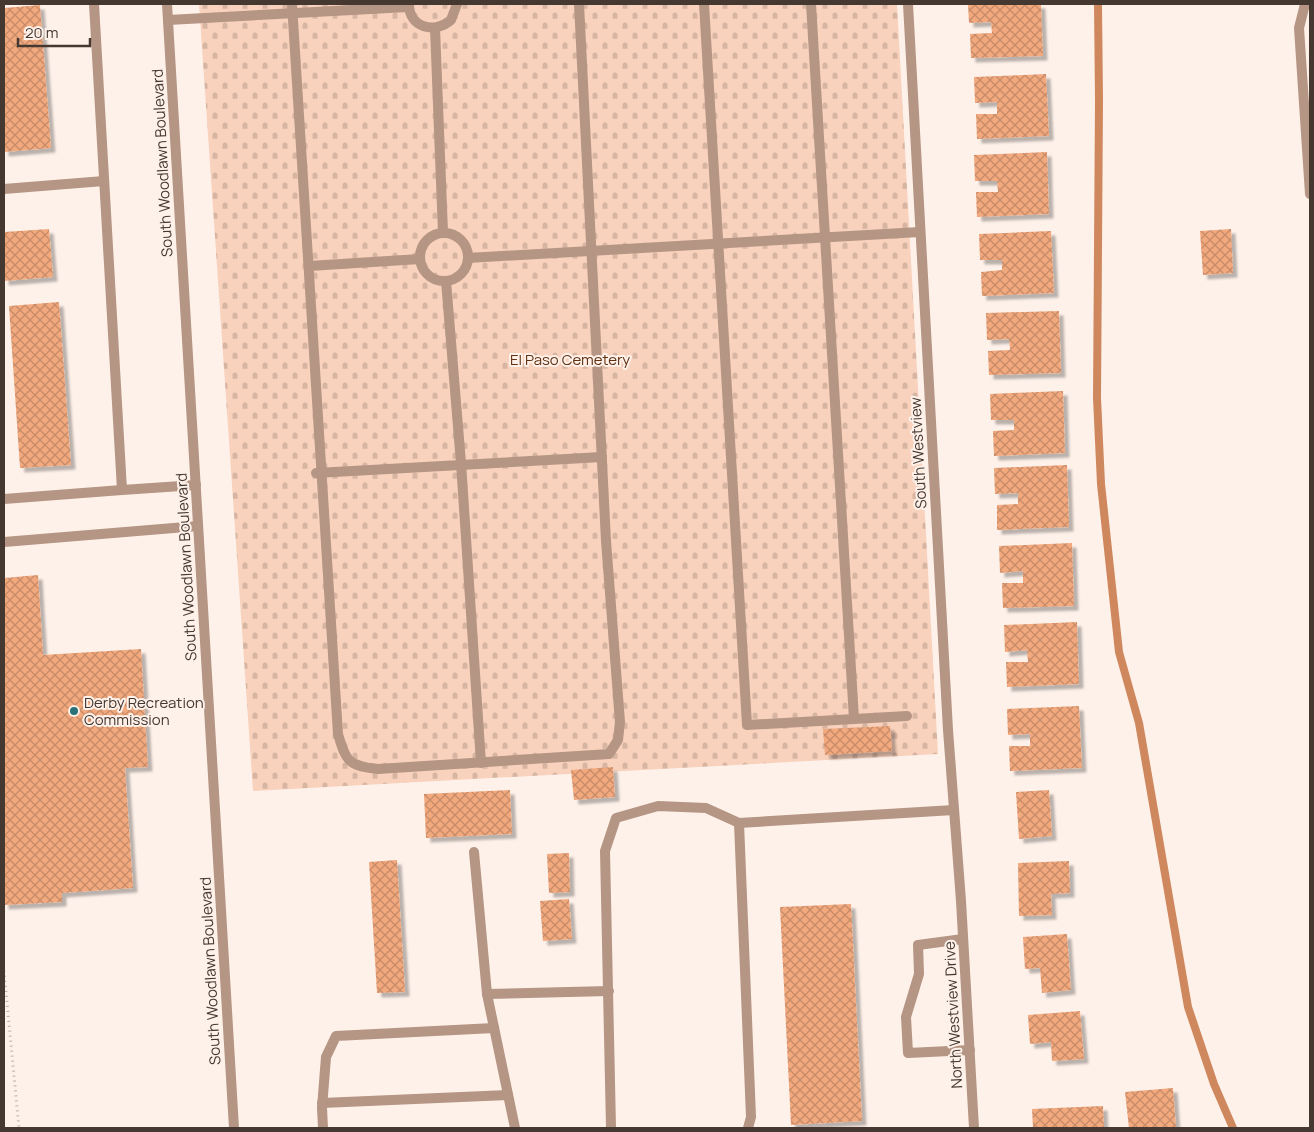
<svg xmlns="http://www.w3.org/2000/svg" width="1314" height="1132" font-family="Manrope,sans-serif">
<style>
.cemetery{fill:url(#cemetery-stones)}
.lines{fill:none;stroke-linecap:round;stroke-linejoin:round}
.stream{stroke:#cf885e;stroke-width:8}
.building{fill:url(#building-cross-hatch);filter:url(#shadow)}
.path{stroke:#bcafa8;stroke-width:3;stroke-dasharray:1 4;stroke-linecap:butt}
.service{stroke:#b59583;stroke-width:10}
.minor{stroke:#b59583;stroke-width:10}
.tertiary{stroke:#b59583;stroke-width:10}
.poi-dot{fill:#297378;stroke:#fef1ea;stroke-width:2}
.labels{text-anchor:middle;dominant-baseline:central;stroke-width:4;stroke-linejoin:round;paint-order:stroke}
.street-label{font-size:15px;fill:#443831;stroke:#fef1ea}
.park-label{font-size:15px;fill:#623213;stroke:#fef1ea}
.poi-label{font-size:15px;fill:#443831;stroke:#fef1ea;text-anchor:start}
</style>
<defs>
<pattern id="cemetery-stones" width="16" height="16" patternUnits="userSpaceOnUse" patternTransform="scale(1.25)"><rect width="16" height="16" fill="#f9d2bd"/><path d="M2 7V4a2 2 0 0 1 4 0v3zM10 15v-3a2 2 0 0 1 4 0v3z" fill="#d7b5a3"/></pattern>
<pattern id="building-cross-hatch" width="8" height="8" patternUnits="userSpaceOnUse" patternTransform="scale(1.25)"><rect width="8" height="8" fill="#f2a97d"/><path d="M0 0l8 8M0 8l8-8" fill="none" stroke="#c68b67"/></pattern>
<filter id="shadow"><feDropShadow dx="4.5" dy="4.5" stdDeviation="1" flood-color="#0004"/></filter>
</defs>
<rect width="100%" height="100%" fill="#fef1ea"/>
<!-- cemetery -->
<path class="cemetery" d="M199,4H897L938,754L253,791Z"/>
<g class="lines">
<!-- stream -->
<path class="stream" d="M1098,4L1099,100L1097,398L1101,484L1119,652L1139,723L1188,1007L1214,1084L1233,1128"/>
</g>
<!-- building -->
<g class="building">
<path d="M968,4H1041L1043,56L971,58L970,34L992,33L991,22L969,23Z"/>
<path d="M40,5L51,148L4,152V8Z"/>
<path d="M1046,74L1049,136L977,139L976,114H997V102L975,103L974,77Z"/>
<path d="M1047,152L1049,214L977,217L976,192H998L997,181H975L974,155Z"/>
<path d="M49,229L53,277L4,281V232Z"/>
<path d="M1231,229L1233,273L1203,275L1200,231Z"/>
<path d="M1051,231L1054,293L982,296L981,272L1002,270V260H980L979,234Z"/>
<path d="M59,302L71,465L20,468L9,306Z"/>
<path d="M1059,311L1061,373L989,375L988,351L1010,350L1009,339L987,340L986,313Z"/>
<path d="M1063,391L1065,453L994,456L993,431L1014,430V420H991L990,394Z"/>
<path d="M1067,465L1069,527L997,530V505L1018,504V493L995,494L994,468Z"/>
<path d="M1072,543L1074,606L1003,608L1002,583H1023V571L1000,573L999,546Z"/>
<path d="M38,575L43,655L141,649L148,767L125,768L133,888L62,893V902L4,905V578Z"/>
<path d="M1077,622L1079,684L1007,687L1006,662H1028L1027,650L1005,652L1004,625Z"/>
<path d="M1079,706L1082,768L1010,771L1009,746H1030V734L1008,735L1007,709Z"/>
<path d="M890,726L892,751L825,755L823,729Z"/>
<path d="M613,767L615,797L574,800L571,770Z"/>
<path d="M510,790L512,834L426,838L424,794Z"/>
<path d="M1049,790L1052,836L1019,839L1016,792Z"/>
<path d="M569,853L570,892L549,893L547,854Z"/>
<path d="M397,860L405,992L377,993L369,862Z"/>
<path d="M1069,861L1070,893L1051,894L1052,915L1019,916L1018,863Z"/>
<path d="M569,899L572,939L543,941L540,901Z"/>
<path d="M851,904L862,1121L791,1125L780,907Z"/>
<path d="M1067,934L1071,990L1042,993L1040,968L1025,969L1023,937Z"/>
<path d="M1080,1011L1084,1059L1052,1061L1051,1042L1030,1044L1028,1015Z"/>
<path d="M1173,1088L1176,1128H1129L1125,1092Z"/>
<path d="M1103,1106L1104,1128H1033L1032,1109Z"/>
</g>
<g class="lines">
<!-- path -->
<path class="path" d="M4,971L19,1128"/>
<!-- service -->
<g class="service">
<path d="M94,4L122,490L196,485"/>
<path d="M292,4L338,734C346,762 349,766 378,769L609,754L618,740L620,722L606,541L579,4"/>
<path d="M409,4C409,28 435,34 451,20L457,4"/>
<path d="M704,4L747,725L907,716"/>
<path d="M811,4L854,719"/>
<path d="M1305,4L1299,28L1310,194"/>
<path d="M168,20L408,7"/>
<path d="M435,28L443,233"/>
<path d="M4,189L104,181"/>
<circle cx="444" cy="257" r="24"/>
<path d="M468,258L920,232"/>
<path d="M309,266L420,259"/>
<path d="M446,281L461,463L481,763"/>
<path d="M316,473L602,457"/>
<path d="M4,499L122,490"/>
<path d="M4,542L198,526"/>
<path d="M739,823L751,1117L748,1128"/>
<path d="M474,852L487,994L609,991"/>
<path d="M963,939L918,945L919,974L906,1017L908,1053L970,1050"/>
<path d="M487,994L515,1128"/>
<path d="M322,1103L508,1095"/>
<path d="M323,1128L322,1108L326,1057L336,1036L494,1028"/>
<path d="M611,1128L605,851L616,818L658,806L706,808L739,823L954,810"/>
</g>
<!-- minor -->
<path class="minor" d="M908,4L948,730L961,901L974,1128"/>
<!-- tertiary -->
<path class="tertiary" d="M167,4L234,1128"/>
</g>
<!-- markers -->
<circle class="poi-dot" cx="74" cy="711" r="5"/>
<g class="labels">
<!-- street labels -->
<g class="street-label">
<text transform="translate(162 163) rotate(-93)">South Woodlawn Boulevard</text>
<text transform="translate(918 453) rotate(-93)">South Westview</text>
<text transform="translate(186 567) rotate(-93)">South Woodlawn Boulevard</text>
<text transform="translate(210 971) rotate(-93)">South Woodlawn Boulevard</text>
<text transform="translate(953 1015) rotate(-93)">North Westview Drive</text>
</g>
<!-- park labels -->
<g class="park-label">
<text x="570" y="359">El Paso Cemetery</text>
</g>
<!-- poi labels -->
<g class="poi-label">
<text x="84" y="702">Derby Recreation<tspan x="84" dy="17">Commission</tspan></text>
</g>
</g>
<!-- border -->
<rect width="1314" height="1132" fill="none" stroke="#443831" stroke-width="10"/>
<!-- scale -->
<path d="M18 38v8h72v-8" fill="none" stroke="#443831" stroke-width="2.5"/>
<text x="25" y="38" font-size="15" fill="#443831" stroke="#fef1ea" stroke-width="4" paint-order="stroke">20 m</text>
</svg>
